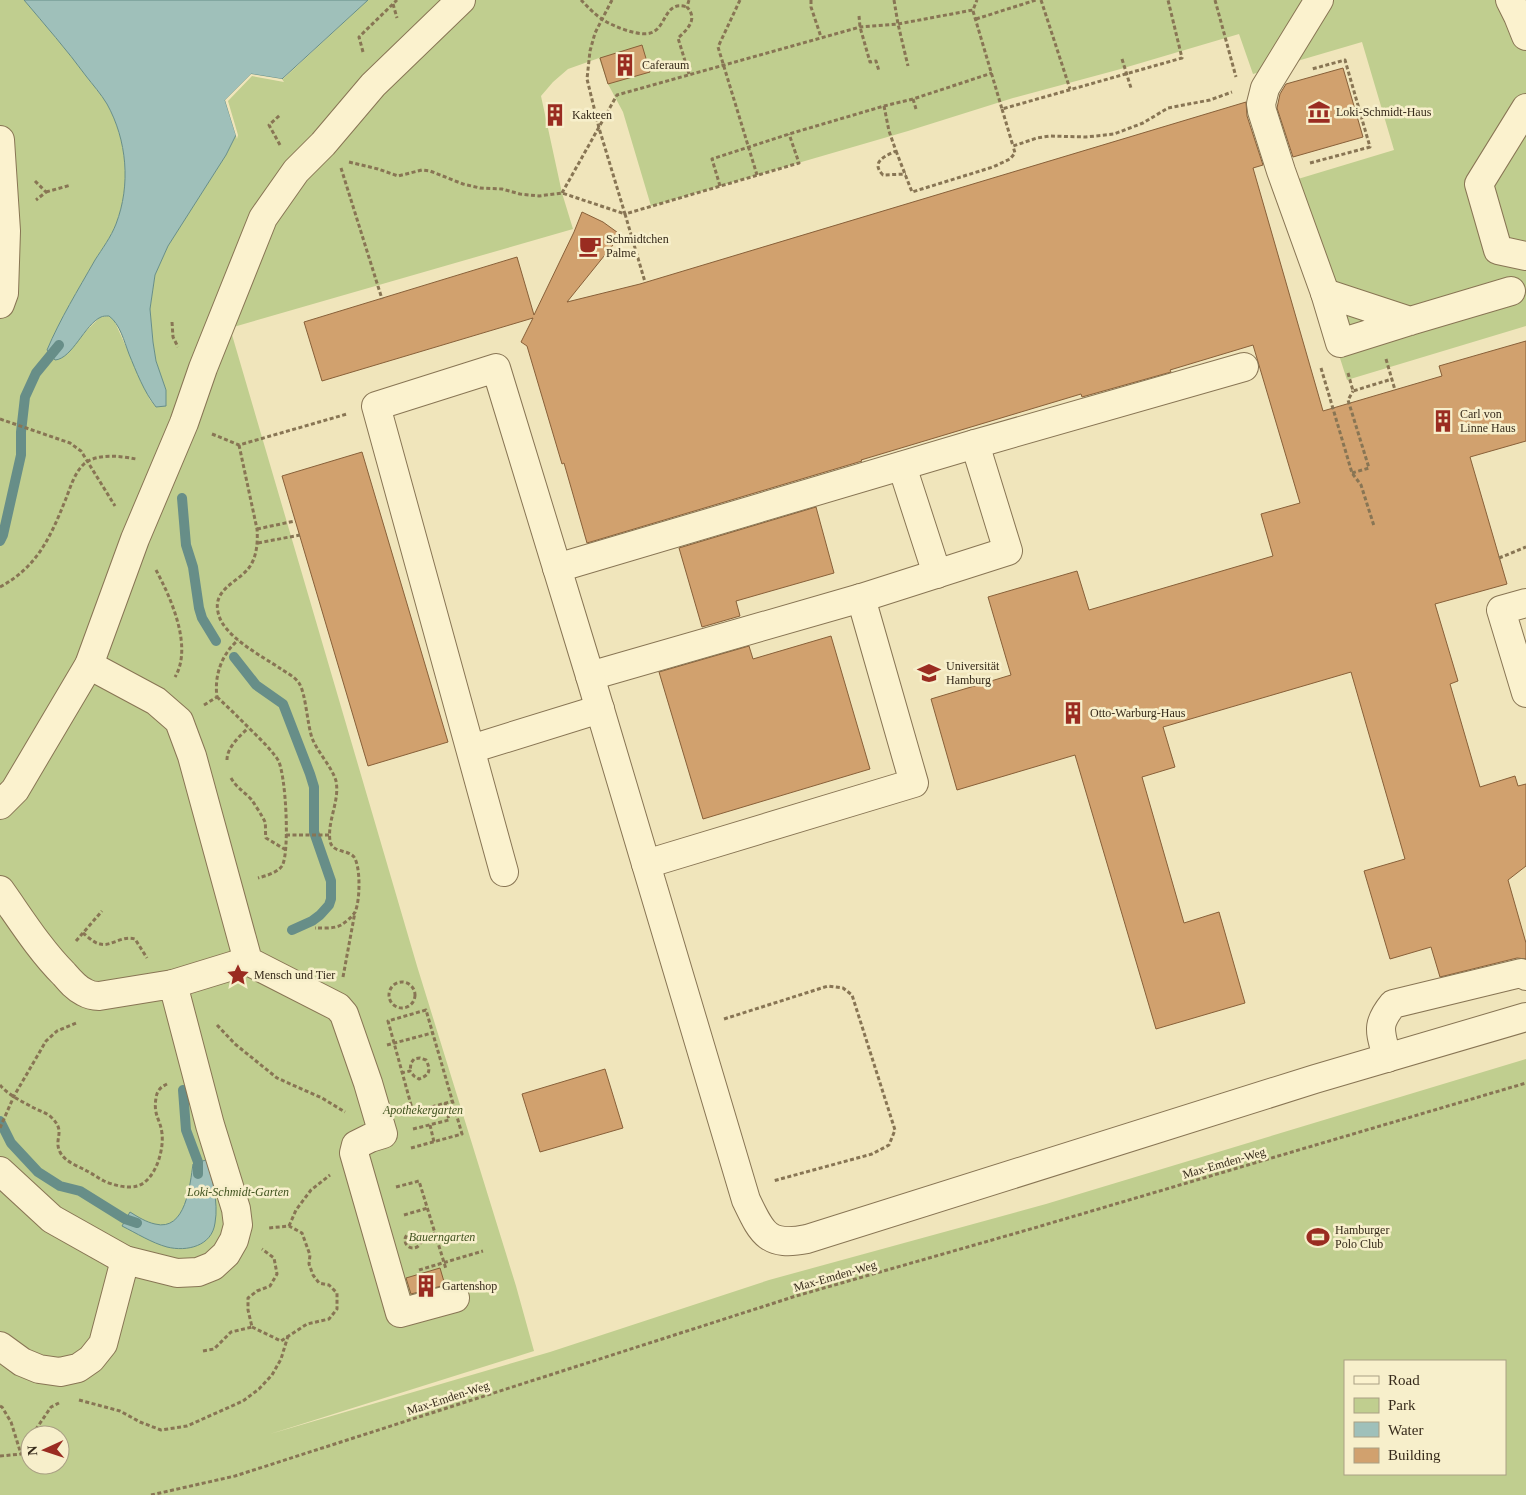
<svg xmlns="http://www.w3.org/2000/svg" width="1526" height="1495" font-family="Georgia,serif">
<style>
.green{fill:#c0ce8f;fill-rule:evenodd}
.water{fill:#9fc0ba;stroke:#678e88}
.pier{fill:#f0e5bb}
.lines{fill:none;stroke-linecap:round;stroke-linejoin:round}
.stream{stroke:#678e88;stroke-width:10}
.building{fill:#d1a16e;stroke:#886039}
.minor-casing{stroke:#887554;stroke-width:30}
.path{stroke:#887554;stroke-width:3;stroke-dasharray:4 2.5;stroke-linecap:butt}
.minor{stroke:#fbf2ce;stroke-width:28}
.labels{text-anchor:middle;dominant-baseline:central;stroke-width:5;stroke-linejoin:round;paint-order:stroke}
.poi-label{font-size:12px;fill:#362a1a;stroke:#f7efcb;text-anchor:start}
.park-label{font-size:12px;font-style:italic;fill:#41531f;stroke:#f7efcb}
.street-label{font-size:12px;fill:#362a1a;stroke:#f7efcb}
</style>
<rect width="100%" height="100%" fill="#f0e5bb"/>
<!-- green -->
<path class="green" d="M0,0H24C45,25 67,50 86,76C93,85 101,94 107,104C127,140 131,185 116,224C111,237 102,249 95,260C78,290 60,319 47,350L60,359L68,353L87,330L100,317L108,316L114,320L150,400L156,407L166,405V390L156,361L153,342L150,309L155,275L168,246L226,155L236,135L225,100L251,74L283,79L368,0H1526V326L1347,380L1331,330L1288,182L1394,150L1362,42L1253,74L1239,34L1117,70L1013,98L908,131L651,206L623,112L608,84L599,58L568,69L553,82L541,96L562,193L573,229L230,328L417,966L516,1286L534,1351L270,1434L550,1352L769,1280L1046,1204L1526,1059V1495H0ZM1345,1361H1505V1474H1345ZM30,1435H60V1465H30Z"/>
<!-- water -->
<g class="water">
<path d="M24,0H368L282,79L251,74L225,100L236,135L226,155L168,246L155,275L150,309L153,342L156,361L166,390V406L156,407C144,392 136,371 129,354C124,341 120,324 109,316C106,316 103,316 101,317C85,324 72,359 55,360L47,350C60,319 78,290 95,260C102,249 111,237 116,224C131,185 127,140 107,104C101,94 93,85 86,76C67,50 45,25 24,0Z"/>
<path d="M209,1159C211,1180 219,1201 215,1223C212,1246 187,1252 167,1247C152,1243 136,1233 122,1226L130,1212C138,1217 146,1222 155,1224C186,1232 190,1184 193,1164Z"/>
</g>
<!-- pier -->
<path class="pier" d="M251,74L282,79L284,82L252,76L228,101L238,135L237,139L225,100Z"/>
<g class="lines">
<!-- stream -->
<g class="stream">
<path d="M182,498L186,545L193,567L199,608L202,618L216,641"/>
<path d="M0,541L3,535L21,455V432L25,397L36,373L59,345"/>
<path d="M234,657L256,685L283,704L310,774L314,787V832L331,881V899L329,905L320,915L312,921L292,930"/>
<path d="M183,1090L186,1130L198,1162V1174"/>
<path d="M0,1121L11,1143L38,1172L60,1186L80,1191L125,1219L137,1223"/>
</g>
</g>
<!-- building -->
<g class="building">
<path d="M642,45L650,72L608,84L600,58Z"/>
<path d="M1343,68L1363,137L1293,157L1277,108L1280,94L1286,84Z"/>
<path d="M1246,102L1247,116L1263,165L1253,168L1323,411L1442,376L1439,366L1526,341V441L1470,457L1507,584L1435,604L1458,681L1450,684L1480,787L1515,776L1518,786L1526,784V866L1508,880L1526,943V959L1517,958L1440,977L1431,947L1390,959L1364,871L1405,859L1351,672L1163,727L1175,767L1142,777L1184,923L1219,912L1245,1003L1156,1029L1075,755L957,790L931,699L1011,675L988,597L1077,571L1089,610L1273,556L1261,514L1300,503L1253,345L1170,370L1171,372L1082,397L1081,394L861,460L862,461L587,543L564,463L562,464L527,346L521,342L533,318L322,381L304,322L517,257L534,315L574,232L582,212L603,222L621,235L567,302L640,284Z"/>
<path d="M362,452L448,742L368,766L282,476Z"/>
<path d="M816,507L834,573L736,601L740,616L702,627L679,548Z"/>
<path d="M831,636L870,769L703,819L659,672L749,646L753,659Z"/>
<path d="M605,1069L623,1128L540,1152L522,1094Z"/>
<path d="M440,1268L445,1285L411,1294L406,1278Z"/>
</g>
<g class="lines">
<defs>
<g id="minor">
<path d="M1319,0L1265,88L1261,104L1262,111L1281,171L1325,293"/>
<path d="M1510,0L1518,16L1526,36"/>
<path d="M1526,108L1479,184L1498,250L1526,256"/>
<path d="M0,140L6,231L4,293L0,304"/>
<path d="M1410,321L1325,293L1340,343L1410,321L1511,291"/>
<path d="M975,444L1244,367"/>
<path d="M902,466L937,574"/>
<path d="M557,568L975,444L1008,551L861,598L590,676"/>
<path d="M1526,603L1501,610L1526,693"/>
<path d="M89,665L156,701L179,721L192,756L248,961L338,1007L344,1014L368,1083L383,1134L370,1138L356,1145L354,1153L400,1313L455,1298"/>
<path d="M471,749L600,709"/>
<path d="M0,805L15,790L89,665L135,539L184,423L203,368L263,218L296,171L323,144L373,85L461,0"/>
<path d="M646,864L914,783L861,598"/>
<path d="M504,872L376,406L496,368L590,676L746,1200C762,1233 767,1247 807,1239L1315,1079L1526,1017"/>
<path d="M0,890C20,918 39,949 64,974C70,981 76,988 84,992C89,995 93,996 99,996L173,984L210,1125L236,1209L238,1225L234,1240L226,1254L213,1266L198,1272L177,1273L125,1260L52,1219L0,1171"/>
<path d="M173,984L248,961"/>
<path d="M1387,1058C1381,1032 1375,1026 1393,1004L1521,973L1526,976"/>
<path d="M0,1346L22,1362L39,1369L60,1372L78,1368L91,1359L103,1344L125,1260"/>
</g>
</defs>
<!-- minor casing -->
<use href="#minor" class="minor-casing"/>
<!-- path -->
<g class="path">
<path d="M581,0C588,7 596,16 605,21C615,27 642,38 653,32C667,25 665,0 687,7"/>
<path d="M612,0L595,33L590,51L587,79L599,128L625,214L799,163L789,134"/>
<path d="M740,0L718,47L757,175"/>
<path d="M811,0V7L821,37"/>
<path d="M894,0L898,24L908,66"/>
<path d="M1041,0L1070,89"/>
<path d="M1215,0L1236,77"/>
<path d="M393,4L397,18"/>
<path d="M973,11L1002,109L1182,58L1168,0"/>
<path d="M859,16L860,27L870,62L876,61L879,71"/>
<path d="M976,19L1036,0"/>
<path d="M363,52L359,37L397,0"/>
<path d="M1122,59L1131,88"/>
<path d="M689,74L678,38C688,29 698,19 687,7L689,0"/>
<path d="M913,99L916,109"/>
<path d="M884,106L889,131L896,151C885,156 870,162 883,175L906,174"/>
<path d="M1002,109L1013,146L1037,138L1050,136L1086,137L1114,134L1143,123L1168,108L1210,100L1232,92"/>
<path d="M280,145L269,125L280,115"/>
<path d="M896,151L912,192L993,167L1010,159L1015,153L1013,146"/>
<path d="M349,162L378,169L398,176L422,170L430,171L463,184L480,188L502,189L520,194L539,196L562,193L625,214L645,282"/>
<path d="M1310,163L1370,147L1345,60L1312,69"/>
<path d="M341,168L382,299"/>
<path d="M35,181L46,192L36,200"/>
<path d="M720,186L712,159L789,134L884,106L913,99L992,73"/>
<path d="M46,192L71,185"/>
<path d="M562,193L617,95L860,27L898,24L973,10L977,0"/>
<path d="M172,322L173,337L178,347"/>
<path d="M1386,359L1395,390"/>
<path d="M1321,368L1352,473L1361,485L1374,526"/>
<path d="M1348,373L1353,391L1392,379"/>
<path d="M0,419L70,443L81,451L115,506"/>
<path d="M212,434L239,445L347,414"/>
<path d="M239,445L257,529C258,542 257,558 248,569C236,583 213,590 218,612C222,636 262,656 281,669C287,673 295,677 299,683C306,694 307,723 312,738C318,753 332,767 336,781C340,801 327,821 330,841C332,853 347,849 354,857C361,867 360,902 355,912C352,917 346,922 341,925C334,929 323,928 315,928"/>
<path d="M1352,473L1369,468L1348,400L1353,391"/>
<path d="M257,529L295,521"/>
<path d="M258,543L300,535"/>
<path d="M1499,558L1526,547"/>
<path d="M156,570C171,598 193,647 175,677"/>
<path d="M0,587C37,567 50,538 65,501C70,489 74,473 84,464C97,453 120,456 136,459"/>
<path d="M217,697C228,707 239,718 250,729C260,739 270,748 278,760C286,774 290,853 282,866C277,873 265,876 258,878"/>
<path d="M204,705L217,697C214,675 222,654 238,640"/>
<path d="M227,760C227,747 240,736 248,728"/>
<path d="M231,778C236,787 243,791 250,798C253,801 264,819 265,822C266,827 265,833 266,838L286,850"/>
<path d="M286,835H330"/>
<path d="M83,933C88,937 94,943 100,944C111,947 122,935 135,939L147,958"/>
<path d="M76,941L102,911"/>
<path d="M343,977L355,912"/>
<circle cx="402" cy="995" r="13"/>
<path d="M724,1019L828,986L843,988L852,995L895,1130L889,1145L872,1154L773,1181"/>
<path d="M217,1025L235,1044L277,1078L322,1098L345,1112"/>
<path d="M387,1045L432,1033"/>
<path d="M401,1073L410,1071L414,1076L419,1079C430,1075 431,1070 426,1060L420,1058L414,1059L411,1063L410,1071"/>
<path d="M0,1085C8,1095 23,1102 34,1108C40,1111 47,1113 51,1117C67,1132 53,1138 60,1152C65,1162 78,1166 87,1171C93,1174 98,1178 104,1181C113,1185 128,1189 137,1186C155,1181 164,1151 162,1134C161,1120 153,1116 156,1098C157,1090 161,1087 167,1084"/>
<path d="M413,1112L453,1101"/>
<path d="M430,1125L434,1142"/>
<path d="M0,1128L14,1096L46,1041L57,1031L76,1023"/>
<path d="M413,1129L449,1120L445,1103"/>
<path d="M411,1148L462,1134L426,1010L388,1021L413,1112"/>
<path d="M396,1187L419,1181L446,1269"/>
<path d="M404,1215L428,1208"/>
<path d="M289,1226L296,1210L311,1190L330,1175"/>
<circle cx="413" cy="1240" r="8"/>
<path d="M421,1238L435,1233"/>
<path d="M419,1270L483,1251"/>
<path d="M252,1327L281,1341L307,1324L329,1319L337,1309V1293L329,1285L319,1283L313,1275L309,1264L310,1255L302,1233L289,1226L268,1228"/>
<path d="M203,1351L214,1349L231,1332L252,1327L248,1310V1298L257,1291L270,1286L277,1274L274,1258L262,1249"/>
<path d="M79,1400L120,1411L140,1422L161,1430L187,1426L243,1401L259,1389L272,1375L281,1359L288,1336"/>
<path d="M0,1406L2,1407L11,1422L21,1454"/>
<path d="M32,1435L51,1407L59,1403"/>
<path d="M0,1456L21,1454L30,1439"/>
<path d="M151,1495L235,1476L796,1296L1034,1228L1526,1083"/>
</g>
<!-- minor -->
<use href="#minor" class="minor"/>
</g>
<!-- icons -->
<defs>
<symbol id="building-bare" viewBox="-9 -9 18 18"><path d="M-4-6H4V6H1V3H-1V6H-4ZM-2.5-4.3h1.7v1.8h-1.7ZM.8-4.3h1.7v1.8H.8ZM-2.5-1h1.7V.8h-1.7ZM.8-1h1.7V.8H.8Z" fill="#9a2c21" stroke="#f7efcb" stroke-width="2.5" paint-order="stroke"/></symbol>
<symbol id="museum-bare" viewBox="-9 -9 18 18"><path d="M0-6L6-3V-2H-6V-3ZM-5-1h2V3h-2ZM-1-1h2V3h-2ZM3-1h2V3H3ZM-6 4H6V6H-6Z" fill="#9a2c21" stroke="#f7efcb" stroke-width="2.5" paint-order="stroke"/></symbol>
<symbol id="cafe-bare" viewBox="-9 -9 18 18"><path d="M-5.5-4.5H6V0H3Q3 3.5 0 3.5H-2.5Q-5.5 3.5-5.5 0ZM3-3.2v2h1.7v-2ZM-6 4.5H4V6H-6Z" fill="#9a2c21" stroke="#f7efcb" stroke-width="2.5" paint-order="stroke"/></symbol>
<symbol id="university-bare" viewBox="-9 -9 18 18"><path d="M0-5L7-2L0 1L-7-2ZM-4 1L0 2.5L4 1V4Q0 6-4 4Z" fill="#9a2c21" stroke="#f7efcb" stroke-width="2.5" paint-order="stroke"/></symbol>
<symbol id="sight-bare" viewBox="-9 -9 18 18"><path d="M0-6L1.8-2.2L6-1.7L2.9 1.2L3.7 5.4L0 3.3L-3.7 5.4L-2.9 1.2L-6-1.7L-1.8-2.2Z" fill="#9a2c21" stroke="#f7efcb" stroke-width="2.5" paint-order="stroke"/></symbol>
<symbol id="stadium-bare" viewBox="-9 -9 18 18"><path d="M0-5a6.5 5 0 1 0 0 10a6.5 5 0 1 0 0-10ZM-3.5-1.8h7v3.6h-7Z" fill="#9a2c21" stroke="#f7efcb" stroke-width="2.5" paint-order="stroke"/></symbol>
</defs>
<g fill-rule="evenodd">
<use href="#building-bare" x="609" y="49" width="32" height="32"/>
<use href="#museum-bare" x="1303" y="96" width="32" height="32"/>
<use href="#building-bare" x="539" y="99" width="32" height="32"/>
<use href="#cafe-bare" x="574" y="230" width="32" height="32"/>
<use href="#building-bare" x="1427" y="405" width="32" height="32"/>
<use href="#university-bare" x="913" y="657" width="32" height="32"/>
<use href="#building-bare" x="1057" y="697" width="32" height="32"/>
<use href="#sight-bare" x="222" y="959" width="32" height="32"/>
<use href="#stadium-bare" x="1302" y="1221" width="32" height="32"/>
<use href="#building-bare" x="410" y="1270" width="32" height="32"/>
</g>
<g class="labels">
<!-- poi labels -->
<g class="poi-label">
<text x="642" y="65">Caferaum</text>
<text x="1336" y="112">Loki-Schmidt-Haus</text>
<text x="572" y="115">Kakteen</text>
<text x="606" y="239">Schmidtchen<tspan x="606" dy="14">Palme</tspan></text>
<text x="1460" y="414">Carl von<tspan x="1460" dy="14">Linne Haus</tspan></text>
<text x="946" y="666">Universität<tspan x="946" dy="14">Hamburg</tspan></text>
<text x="1090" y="713">Otto-Warburg-Haus</text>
<text x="254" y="975">Mensch und Tier</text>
<text x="1335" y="1230">Hamburger<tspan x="1335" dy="14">Polo Club</tspan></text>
<text x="442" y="1286">Gartenshop</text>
</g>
<!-- park labels -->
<g class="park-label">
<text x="423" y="1110">Apothekergarten</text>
<text x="238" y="1192">Loki-Schmidt-Garten</text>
<text x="442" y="1237">Bauerngarten</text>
</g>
<!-- street labels -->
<g class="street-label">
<text transform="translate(1224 1163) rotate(-16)">Max-Emden-Weg</text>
<text transform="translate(835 1276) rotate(-16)">Max-Emden-Weg</text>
<text transform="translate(448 1398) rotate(-18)">Max-Emden-Weg</text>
</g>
</g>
<!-- legend -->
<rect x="1344" y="1360" width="162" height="115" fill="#f7efcb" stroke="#aaa084"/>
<rect x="1354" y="1376" width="25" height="8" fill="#fbf2ce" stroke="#aaa084"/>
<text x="1388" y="1385" font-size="15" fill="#362a1a">Road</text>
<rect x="1354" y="1398" width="25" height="15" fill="#c0ce8f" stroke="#aaa084"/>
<text x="1388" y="1410" font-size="15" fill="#362a1a">Park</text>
<rect x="1354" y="1422" width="25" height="15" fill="#9fc0ba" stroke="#aaa084"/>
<text x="1388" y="1435" font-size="15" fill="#362a1a">Water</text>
<rect x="1354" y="1448" width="25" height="15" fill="#d1a16e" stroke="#aaa084"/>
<text x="1388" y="1460" font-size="15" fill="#362a1a">Building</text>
<!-- north arrow -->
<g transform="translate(45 1450) rotate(267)"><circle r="24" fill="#f7efcb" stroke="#aaa084"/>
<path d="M0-4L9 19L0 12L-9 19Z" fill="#9a2c21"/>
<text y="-8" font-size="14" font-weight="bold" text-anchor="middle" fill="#362a1a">N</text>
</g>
</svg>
